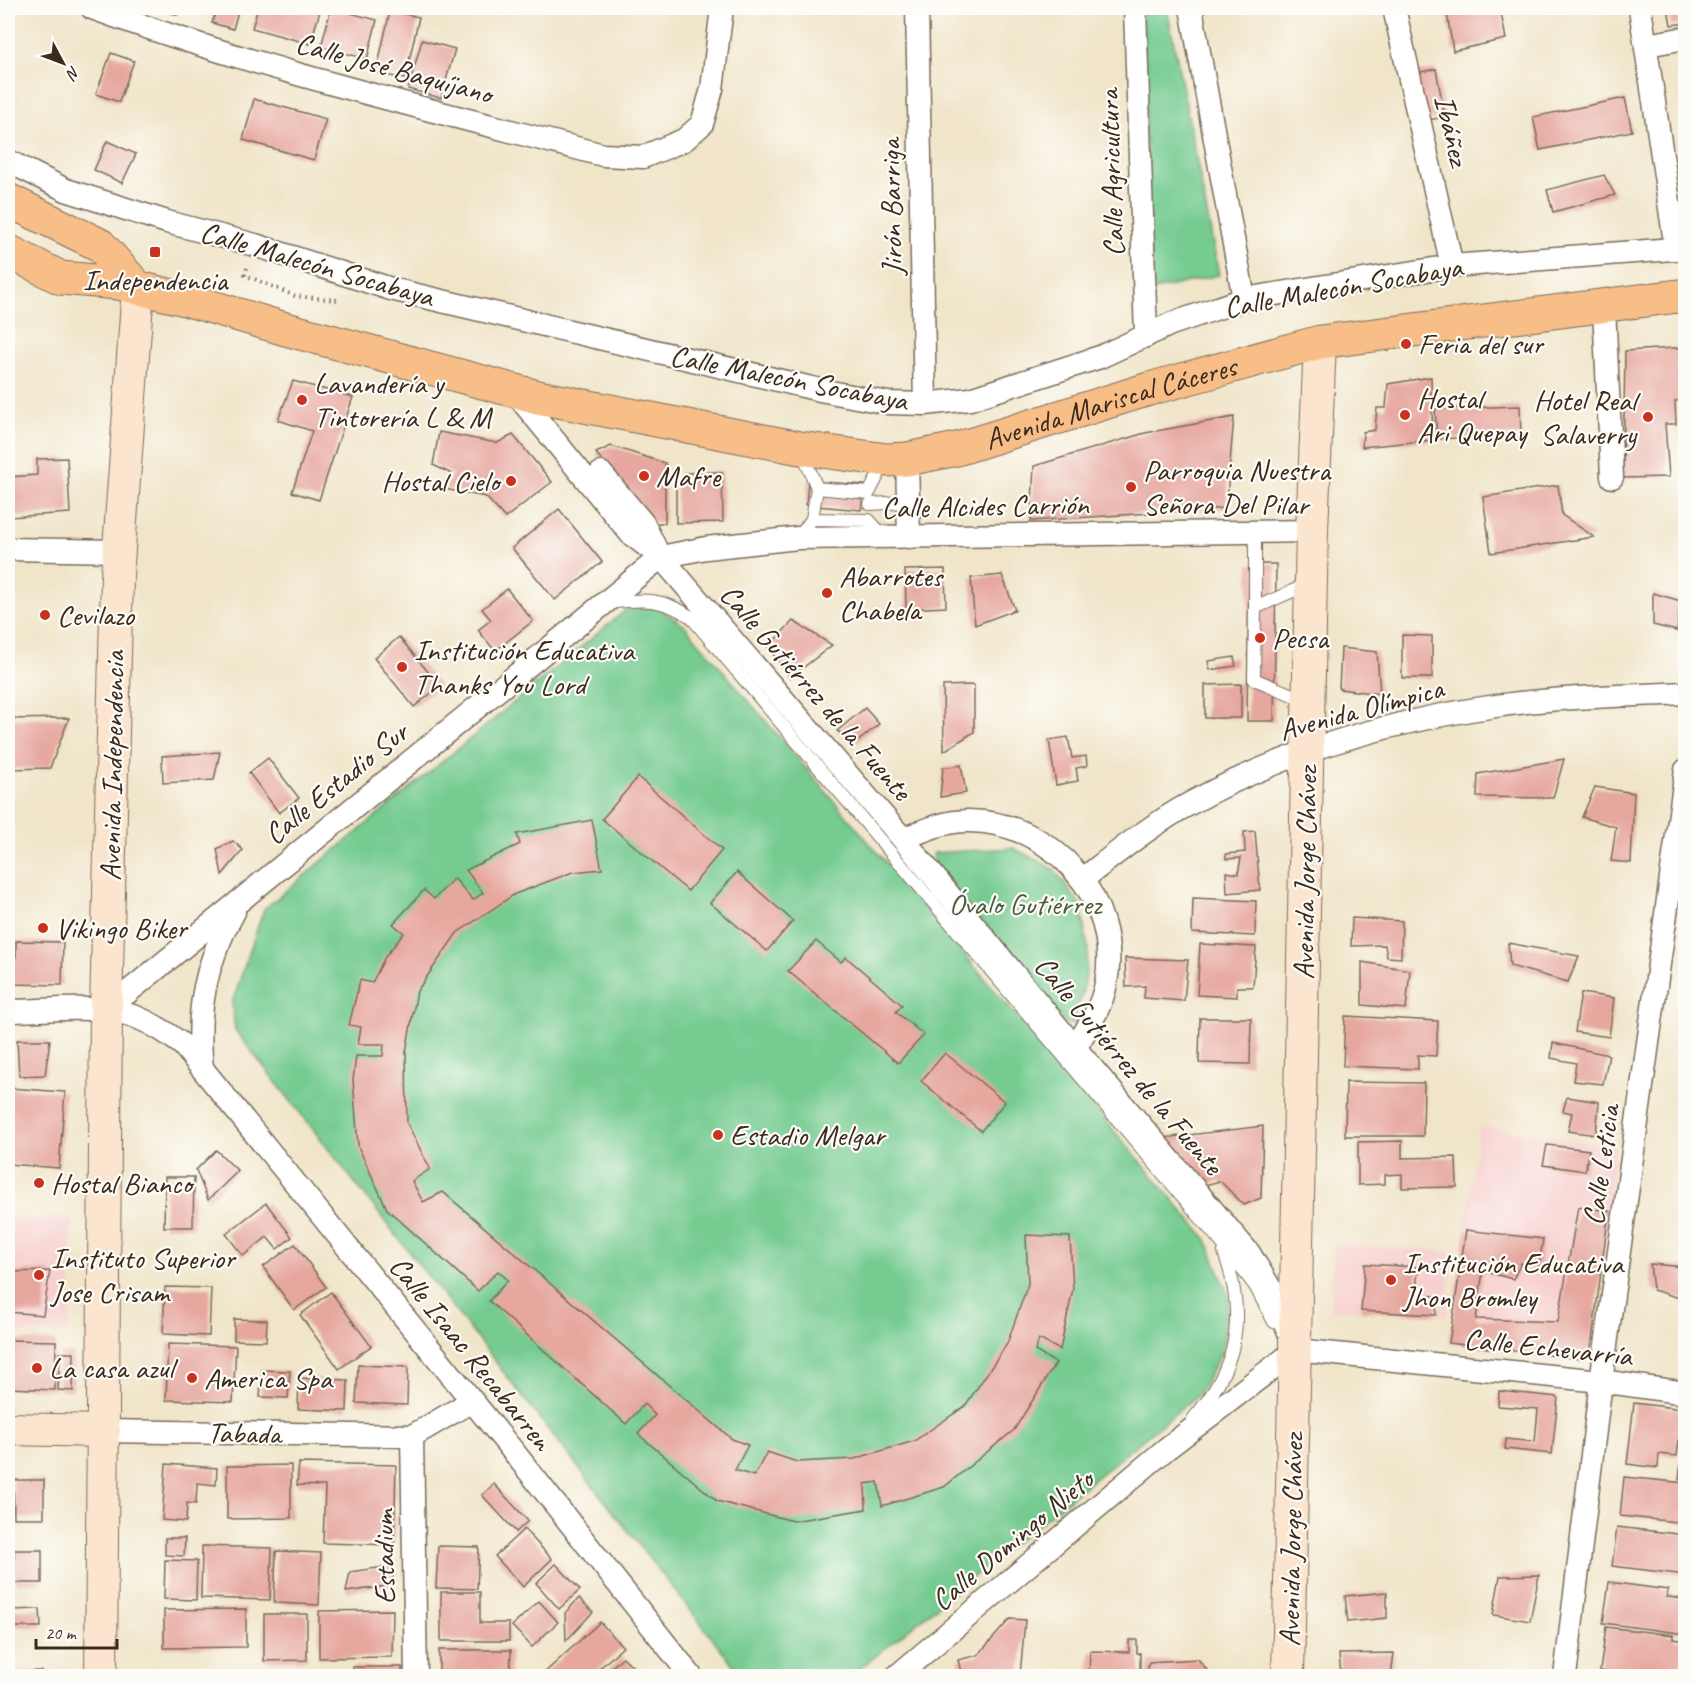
<svg xmlns="http://www.w3.org/2000/svg" width="1693" height="1684" font-family="Caveat,sans-serif">
<style>
.built{fill:#f7d0cf}
.green{fill:#74cb90;stroke:#587a57;stroke-width:1.5}
.building{fill:#e6a79f}
.lines{fill:none;stroke-linecap:round;stroke-linejoin:round}
.lane-casing{stroke:#7a6b5a;stroke-width:14}
.street-casing{stroke:#7a6b5a;stroke-width:25}
.secondary-casing{stroke:#7a6b5a;stroke-width:34}
.primary-casing{stroke:#7a6b5a;stroke-width:35}
.path{stroke:#7a6b5a;stroke-width:4;stroke-dasharray:1.5 4.5;stroke-linecap:butt}
.lane{stroke:#fff;stroke-width:12}
.street{stroke:#fff;stroke-width:22}
.secondary{stroke:#fce5cf;stroke-width:32}
.primary{stroke:#f7be88;stroke-width:33}
.poi-dot{fill:#c8321e;stroke:#fdfcf7;stroke-width:2}
.labels{text-anchor:middle;dominant-baseline:central;stroke-width:4.5;stroke-linejoin:round;paint-order:stroke}
.street-label{font-size:30px;fill:#3b2a1e;stroke:#fdfcf7}
.poi-label{font-size:30px;fill:#3b2a1e;stroke:#fdfcf7;text-anchor:start}
.park-label{font-size:30px;fill:#4c5a40;stroke:#fdfcf7}
</style>
<rect width="100%" height="100%" fill="#fdfcf7"/>
<filter id="ink" filterUnits="userSpaceOnUse"><feTurbulence type="fractalNoise" baseFrequency=".0167" numOctaves="2"/><feDisplacementMap in="SourceGraphic" scale="12" xChannelSelector="R" yChannelSelector="G"/><feConvolveMatrix kernelMatrix="1 2 1 2 8 2 1 2 1" color-interpolation-filters="sRGB"/></filter>
<filter id="wash" filterUnits="userSpaceOnUse"><feTurbulence type="fractalNoise" baseFrequency=".008" numOctaves="4" result="noise"/><feDisplacementMap in="SourceGraphic" scale="24" xChannelSelector="R" yChannelSelector="G"/><feGaussianBlur stdDeviation="1.35" result="paint"/><feColorMatrix in="noise" values="0 0 0 0 0 0 0 0 0 0 0 0 0 0 0 0 0 1.4 0 .05"/><feComposite in="paint" operator="in"/></filter>
<g filter="url(#wash)">
<rect width="100%" height="100%" fill="#f0e5c9"/>
<!-- built -->
<g class="built">
<path d="M1479,1126L1616,1147L1591,1348L1581,1359L1449,1343Z"/>
<path d="M72,1217L70,1331L8,1333V1220Z"/>
<path d="M1334,1244L1451,1251L1447,1316L1330,1309Z"/>
</g>
<!-- green -->
<g class="green">
<path d="M1142,8H1167L1219,275L1150,291Z"/>
<path d="M656,606L685,626L1207,1240L1229,1298L1222,1351L1199,1394L851,1676H742L235,1030L232,1003L264,909L626,610Z"/>
<path d="M1013,848L1054,869L1081,906L1088,949L1085,983L1073,1025L1065,1023L932,862L934,853Z"/>
</g>
<g id="blocks">
<!-- building -->
<g class="building">
<path d="M160,8H180L177,15Z"/>
<path d="M217,8H239L233,29L212,23Z"/>
<path d="M258,8H321L310,44L252,28Z"/>
<path d="M331,8L377,20L367,59L321,47Z"/>
<path d="M1471,8H1500L1506,39L1453,51L1447,13Z"/>
<path d="M1668,8H1686V23L1671,25Z"/>
<path d="M390,11L419,17L405,79L376,73Z"/>
<path d="M422,40L455,49L441,98L408,89Z"/>
<path d="M111,53L134,61L119,102L96,94Z"/>
<path d="M1436,69L1445,117L1423,121L1415,73Z"/>
<path d="M1625,98L1632,131L1540,150L1533,117Z"/>
<path d="M254,99L326,119L314,160L243,140Z"/>
<path d="M107,141L136,154L122,183L94,170Z"/>
<path d="M1604,175L1615,195L1553,212L1547,190Z"/>
<path d="M1674,348H1686V400L1675,401L1676,424H1665L1669,477L1623,478L1625,351Z"/>
<path d="M1431,377L1433,440L1362,447L1363,432L1375,430L1377,408H1386L1388,384Z"/>
<path d="M293,381L353,397L319,500L292,492L312,431L278,420Z"/>
<path d="M1520,406L1521,435L1437,439L1435,409Z"/>
<path d="M1234,417L1226,508L1031,521L1034,466L1145,433Z"/>
<path d="M439,432L497,443L513,435L552,482L505,518L486,497L444,489L452,474L433,465Z"/>
<path d="M611,446L665,463V523H652L596,453Z"/>
<path d="M67,458L70,513L9,517L8,477L37,475V459Z"/>
<path d="M722,472L723,522L676,523V484L688,480L685,473Z"/>
<path d="M808,481L864,485L861,510L806,505Z"/>
<path d="M1558,485L1562,515L1594,537L1491,553L1483,497Z"/>
<path d="M559,509L602,562L555,600L512,548Z"/>
<path d="M1249,564H1276L1274,721H1247Z"/>
<path d="M945,569L946,607L906,609L905,570Z"/>
<path d="M1002,575L1015,610L975,625L971,578Z"/>
<path d="M507,589L533,621L495,651L478,630L491,620L482,609Z"/>
<path d="M1653,593L1681,601L1677,631L1653,625Z"/>
<path d="M793,621L832,645L790,678L768,647Z"/>
<path d="M1402,635L1432,636V678H1402Z"/>
<path d="M399,637L440,686L414,707L374,658Z"/>
<path d="M1341,648L1377,652L1380,694L1339,689Z"/>
<path d="M1234,657L1236,666L1210,670L1208,661Z"/>
<path d="M1241,684V718H1205V685Z"/>
<path d="M974,685V732L944,751L943,686Z"/>
<path d="M865,708L879,724L856,743L837,731Z"/>
<path d="M69,718L50,768L8,769V719Z"/>
<path d="M1068,737L1072,758L1086,756L1087,766L1076,768L1078,781L1056,785L1049,740Z"/>
<path d="M220,752L214,780L163,783L162,756Z"/>
<path d="M268,758L299,798L279,813L249,773Z"/>
<path d="M1564,759L1553,798L1477,797L1478,774Z"/>
<path d="M961,765L966,793L940,797L943,768Z"/>
<path d="M638,777L722,850L688,891L602,819Z"/>
<path d="M1595,787L1634,793L1631,863L1611,861L1616,827L1582,817Z"/>
<path d="M592,820L602,869L573,872L515,894L457,933L417,991L406,1052L407,1123L430,1169L412,1181L423,1202L443,1192L732,1439L748,1445L735,1470L754,1476L767,1452L797,1462L854,1459L914,1441L965,1406L1007,1344L1028,1284L1026,1235L1070,1237L1073,1289L1060,1350L1039,1339L1035,1351L1056,1363L1014,1430L944,1487L882,1506L878,1482L865,1484L866,1509L793,1521L717,1501L638,1434L655,1415L644,1404L626,1424L489,1301L508,1280L498,1271L478,1291L387,1209L358,1146L353,1080L356,1056H383L384,1044H358L361,1027L349,1025L360,980L372,983L385,957L404,933L393,924L424,890L434,899L454,878L473,900L483,893L466,870L520,844L517,834Z"/>
<path d="M1255,831L1260,890L1227,893L1226,872L1238,874L1241,858L1226,859V854L1245,852L1244,832Z"/>
<path d="M233,841L243,850L222,875L217,849Z"/>
<path d="M737,872L793,921L767,951L710,903Z"/>
<path d="M1193,898L1256,901L1255,936L1192,933Z"/>
<path d="M1352,918L1402,921L1401,958L1387,957L1385,945L1351,946Z"/>
<path d="M16,941L63,942L62,985L8,984V960L16,957Z"/>
<path d="M816,941L841,962L846,957L902,1005L896,1012L924,1035L898,1063L788,971Z"/>
<path d="M1508,943L1579,956L1568,982L1510,966Z"/>
<path d="M1200,944L1256,947L1253,987H1237V997L1197,995Z"/>
<path d="M1125,958L1188,960L1184,1001L1144,998L1145,986L1126,987Z"/>
<path d="M1362,962L1410,970L1406,1009L1362,1005Z"/>
<path d="M1581,993L1614,998L1609,1037L1575,1032Z"/>
<path d="M1345,1016L1438,1021L1436,1056L1418,1055V1069L1343,1066Z"/>
<path d="M1200,1018H1251L1250,1064L1199,1063Z"/>
<path d="M17,1040H50L45,1075L19,1076Z"/>
<path d="M1553,1043L1609,1055L1603,1084L1573,1081L1576,1063L1551,1058Z"/>
<path d="M945,1053L1005,1102L981,1131L921,1081Z"/>
<path d="M1346,1082L1424,1083L1423,1136H1345Z"/>
<path d="M8,1088L65,1092L59,1168L8,1164Z"/>
<path d="M1567,1097L1599,1102L1596,1135L1568,1131L1572,1113L1563,1111Z"/>
<path d="M1263,1126L1261,1198L1244,1205L1220,1181L1205,1185L1163,1138Z"/>
<path d="M1402,1141V1158L1456,1157L1457,1187L1402,1188V1174L1385,1175V1184L1358,1185V1142Z"/>
<path d="M1547,1145L1589,1150L1585,1171L1543,1165Z"/>
<path d="M216,1150L238,1171L208,1200L196,1170Z"/>
<path d="M165,1177H194L193,1227H164Z"/>
<path d="M266,1203L292,1237L277,1249L267,1237L243,1256L226,1234Z"/>
<path d="M1578,1207L1609,1211L1591,1348L1581,1359L1449,1343L1466,1230L1543,1239L1539,1265L1521,1263L1513,1279L1483,1271L1476,1319L1558,1322Z"/>
<path d="M295,1244L326,1287L294,1310L263,1267Z"/>
<path d="M1365,1264L1418,1267L1416,1295L1437,1296L1436,1315L1361,1311Z"/>
<path d="M1650,1264L1686,1267V1300L1653,1290Z"/>
<path d="M50,1271L43,1315L8,1312V1272Z"/>
<path d="M165,1287L211,1288L209,1336L163,1334Z"/>
<path d="M331,1292L371,1346L339,1369L300,1315Z"/>
<path d="M234,1319L267,1320L266,1341L234,1340Z"/>
<path d="M8,1340L56,1341L55,1390L8,1388Z"/>
<path d="M168,1344L236,1346L233,1402L166,1400Z"/>
<path d="M60,1353H74L73,1391L58,1390Z"/>
<path d="M358,1365L408,1367L407,1405L356,1403Z"/>
<path d="M262,1370L290,1371L288,1398L260,1397Z"/>
<path d="M299,1378L348,1380L347,1411L298,1409Z"/>
<path d="M1499,1391L1558,1397L1552,1454L1505,1449L1506,1439L1535,1442L1538,1409L1498,1406Z"/>
<path d="M1634,1403L1683,1409L1677,1456L1659,1454L1658,1468L1627,1464Z"/>
<path d="M1684,1439H1686V1480L1679,1479Z"/>
<path d="M299,1463L396,1465L394,1545L323,1543L325,1486L297,1485Z"/>
<path d="M166,1464L217,1468L216,1485L197,1483L196,1504L187,1503L186,1522L162,1520Z"/>
<path d="M291,1465V1518L227,1519V1466Z"/>
<path d="M1624,1477L1686,1483V1523L1620,1516Z"/>
<path d="M13,1480H44V1518H14Z"/>
<path d="M494,1484L528,1521L516,1532L482,1495Z"/>
<path d="M1617,1527L1686,1535V1575L1612,1566Z"/>
<path d="M524,1529L552,1559L523,1587L495,1556Z"/>
<path d="M165,1538H185L184,1556L165,1555Z"/>
<path d="M202,1546L272,1548L270,1600L201,1598Z"/>
<path d="M438,1546L479,1547L477,1589L436,1588Z"/>
<rect x="14" y="1550" width="28" height="33"/>
<path d="M276,1551L321,1553L319,1605L274,1603Z"/>
<path d="M165,1560L197,1561L196,1600L164,1599Z"/>
<path d="M556,1564L580,1590L559,1609L536,1583Z"/>
<path d="M391,1566L394,1585L346,1592L350,1572Z"/>
<path d="M1539,1575L1530,1621L1493,1615L1500,1576Z"/>
<path d="M1609,1582L1668,1590L1667,1597L1686,1599V1634L1603,1623Z"/>
<path d="M441,1592H480V1623H509V1641H441Z"/>
<path d="M1387,1592V1618L1348,1622L1345,1596Z"/>
<path d="M579,1598L593,1612L566,1641L565,1613Z"/>
<path d="M539,1601L558,1622L532,1647L512,1626Z"/>
<path d="M40,1609L41,1627H11L10,1610Z"/>
<path d="M246,1609V1647L164,1648V1610Z"/>
<path d="M393,1610L392,1657L319,1658V1611Z"/>
<path d="M264,1614H307V1660L264,1661Z"/>
<path d="M1010,1619L1025,1620L1020,1676H962L958,1660L978,1655Z"/>
<path d="M600,1622L623,1647L591,1676H541Z"/>
<path d="M1606,1627L1674,1635V1639L1686,1641V1676H1650L1600,1671Z"/>
<path d="M1129,1640H1137V1653H1140V1676H1089L1090,1651L1129,1652Z"/>
<path d="M439,1650H511L510,1676L439,1675Z"/>
<path d="M1394,1653L1391,1676H1341L1339,1654Z"/>
<path d="M623,1657L642,1676H602Z"/>
<path d="M1198,1659L1211,1675L1146,1676L1149,1662Z"/>
<rect x="353" y="1667" width="49" height="9"/>
<path d="M41,1671V1676H8V1672Z"/>
</g>
</g>
</g>
<g filter="url(#ink)">
<use href="#blocks" fill-opacity="0" stroke="#7a6b5a" stroke-width="1.5"/>
<g class="lines">
<defs>
<g id="lane">
<path d="M802,452L817,488L869,493L885,462"/>
<path d="M870,504L908,502"/>
<path d="M812,519L817,488"/>
<path d="M1255,532V608"/>
<path d="M798,538L812,519L869,520L884,537"/>
<path d="M608,603C643,599 661,597 691,617L1221,1242L1255,1286L1274,1322"/>
<path d="M1307,701L1254,679L1255,608L1308,584"/>
<path d="M1193,1419C1238,1367 1247,1317 1224,1252"/>
</g>
<g id="street">
<path d="M92,8C258,69 432,110 603,155L643,157L684,140L702,124L712,89L722,8"/>
<path d="M917,8L925,404"/>
<path d="M1135,8L1146,336"/>
<path d="M1191,8L1244,299"/>
<path d="M1394,8L1452,266"/>
<path d="M1640,8L1676,249"/>
<path d="M1647,45L1686,38"/>
<path d="M8,161L66,190L167,222L255,245L391,289L820,390L888,403L925,404L970,399L1100,357L1171,324L1244,299L1452,266L1686,248"/>
<path d="M1604,307L1612,477"/>
<path d="M513,390L631,534L661,557L903,839L1075,1048L1249,1253L1275,1296L1290,1335"/>
<path d="M907,459L909,537"/>
<path d="M601,473L643,523L657,551"/>
<path d="M8,549L118,551"/>
<path d="M903,839C924,830 945,821 968,821C1052,821 1122,899 1106,983C1102,1007 1088,1027 1075,1048"/>
<path d="M1083,879C1118,852 1152,824 1191,803C1284,752 1391,721 1496,706C1558,697 1622,696 1686,693"/>
<path d="M106,1010L661,557L706,548L798,538L1312,531"/>
<path d="M8,1011C45,1011 101,1003 136,1017C154,1024 168,1034 183,1045L513,1451L691,1676"/>
<path d="M202,1068C196,1011 205,962 234,912"/>
<path d="M1296,1350L1601,1381L1686,1393"/>
<path d="M104,1431L412,1436L472,1401"/>
<path d="M412,1436L416,1676"/>
<path d="M897,1676L1166,1449L1296,1350"/>
<path d="M1565,1676L1601,1381L1686,770"/>
</g>
<g id="secondary">
<path d="M8,1429L104,1431"/>
<path d="M101,1676L106,1010L117,576L138,288"/>
<path d="M1288,1676L1312,531L1320,342"/>
</g>
<g id="primary">
<path d="M8,200L100,245L138,288"/>
<path id="s1" d="M8,251L61,278L118,283L185,299L282,328L538,397L800,448L887,460L907,459L957,449L1149,389L1320,342L1686,295"/>
</g>
</defs>
<!-- lane casing -->
<use href="#lane" class="lane-casing"/>
<!-- street casing -->
<use href="#street" class="street-casing"/>
<!-- secondary casing -->
<use href="#secondary" class="secondary-casing"/>
<!-- primary casing -->
<use href="#primary" class="primary-casing"/>
<!-- path -->
<path class="path" d="M247,268L245,275L295,296L337,300"/>
<!-- lane -->
<use href="#lane" class="lane"/>
<!-- street -->
<use href="#street" class="street"/>
<!-- secondary -->
<use href="#secondary" class="secondary"/>
<!-- primary -->
<use href="#primary" class="primary"/>
</g>
</g>
<!-- markers -->
<g class="poi-dot">
<rect x="149" y="246" width="12" height="12" rx="3"/>
<circle cx="1406" cy="344" r="6"/>
<circle cx="302" cy="400" r="6"/>
<circle cx="1405" cy="415" r="6"/>
<circle cx="1648" cy="417" r="6"/>
<circle cx="644" cy="476" r="6"/>
<circle cx="511" cy="481" r="6"/>
<circle cx="1131" cy="487" r="6"/>
<circle cx="827" cy="593" r="6"/>
<circle cx="45" cy="615" r="6"/>
<circle cx="1260" cy="638" r="6"/>
<circle cx="402" cy="667" r="6"/>
<circle cx="43" cy="928" r="6"/>
<circle cx="718" cy="1135" r="6"/>
<circle cx="39" cy="1183" r="6"/>
<circle cx="39" cy="1275" r="6"/>
<circle cx="1391" cy="1280" r="6"/>
<circle cx="37" cy="1368" r="6"/>
<circle cx="192" cy="1378" r="6"/>
</g>
<g class="labels">
<!-- street labels -->
<g class="street-label">
<text transform="translate(394 68) rotate(15)">Calle José Baquíjano</text>
<text transform="translate(1452 130) rotate(77)">Ibáñez</text>
<text transform="translate(1111 173) rotate(-92)">Calle Agricultura</text>
<text transform="translate(891 207) rotate(-91)">Jirón Barriga</text>
<text transform="translate(317 264) rotate(16)">Calle Malecón Socabaya</text>
<text transform="translate(1343 287) rotate(-10)">Calle Malecón Socabaya</text>
<text transform="translate(789 378) rotate(11)">Calle Malecón Socabaya</text>
<text stroke="none"><textPath href="#s1" startOffset="1138">Avenida Mariscal Cáceres</textPath></text>
<text transform="translate(985 506) rotate(-1)">Calle Alcides Carrión</text>
<text transform="translate(816 692) rotate(49)">Calle Gutiérrez de la Fuente</text>
<text transform="translate(1361 709) rotate(-15)">Avenida Olímpica</text>
<text transform="translate(112 766) rotate(-89)">Avenida Independencia</text>
<text transform="translate(336 783) rotate(-39)">Calle Estadio Sur</text>
<text transform="translate(1305 873) rotate(-89)">Avenida Jorge Chávez</text>
<text transform="translate(1129 1065) rotate(50)">Calle Gutiérrez de la Fuente</text>
<text transform="translate(1601 1165) rotate(-82)">Calle Leticia</text>
<text transform="translate(1548 1347) rotate(6)">Calle Echevarría</text>
<text transform="translate(471 1353) rotate(51)">Calle Isaac Recabarren</text>
<text transform="translate(244 1433) rotate(1)">Tabada</text>
<text transform="translate(1012 1540) rotate(-40)">Calle Domingo Nieto</text>
<text transform="translate(1291 1540) rotate(-89)">Avenida Jorge Chávez</text>
<text transform="translate(384 1557) rotate(-91)">Estadium</text>
</g>
<!-- poi labels -->
<g class="poi-label">
<text x="155" y="280" text-anchor="middle">Independencia</text>
<text x="1418" y="344">Feria del sur</text>
<text x="314" y="383">Lavandería y<tspan x="314" dy="34">Tintorería L &amp; M</tspan></text>
<text x="1417" y="398">Hostal<tspan x="1417" dy="34">Ari Quepay</tspan></text>
<text x="1636" y="400" text-anchor="end">Hotel Real<tspan x="1636" dy="34">Salaverry</tspan></text>
<text x="1143" y="470">Parroquia Nuestra<tspan x="1143" dy="34">Señora Del Pilar</tspan></text>
<text x="656" y="476">Mafre</text>
<text x="499" y="481" text-anchor="end">Hostal Cielo</text>
<text x="839" y="576">Abarrotes<tspan x="839" dy="34">Chabela</tspan></text>
<text x="57" y="615">Cevilazo</text>
<text x="1272" y="638">Pecsa</text>
<text x="414" y="650">Institución Educativa<tspan x="414" dy="34">Thanks You Lord</tspan></text>
<text x="55" y="928">Vikingo Biker</text>
<text x="730" y="1135">Estadio Melgar</text>
<text x="51" y="1183">Hostal Bianco</text>
<text x="51" y="1258">Instituto Superior<tspan x="51" dy="34">Jose Crisam</tspan></text>
<text x="1403" y="1263">Institución Educativa<tspan x="1403" dy="34">Jhon Bromley</tspan></text>
<text x="49" y="1368">La casa azul</text>
<text x="204" y="1378">America Spa</text>
</g>
<!-- park labels -->
<g class="park-label">
<text x="1025" y="904">Óvalo Gutiérrez</text>
</g>
</g>
<!-- margin -->
<rect width="1693" height="1684" fill="none" stroke="#fdfcf7" stroke-width="30"/>
<!-- north arrow -->
<g transform="translate(63 63) rotate(131)" stroke="#fdfcf7" stroke-width="4.5" paint-order="stroke">
<path d="M0-4.5L10 22L0 15L-10 22Z" fill="#3b2a1e"/>
<text y="-9" font-size="16" font-weight="bold" text-anchor="middle" fill="#3b2a1e">N</text>
</g>
<!-- scale -->
<path d="M36 1639v9h81v-9" fill="none" stroke="#3b2a1e" stroke-width="3"/>
<text x="45" y="1639" font-size="18" fill="#3b2a1e" stroke="#fdfcf7" stroke-width="4.5" paint-order="stroke">20 m</text>
</svg>
